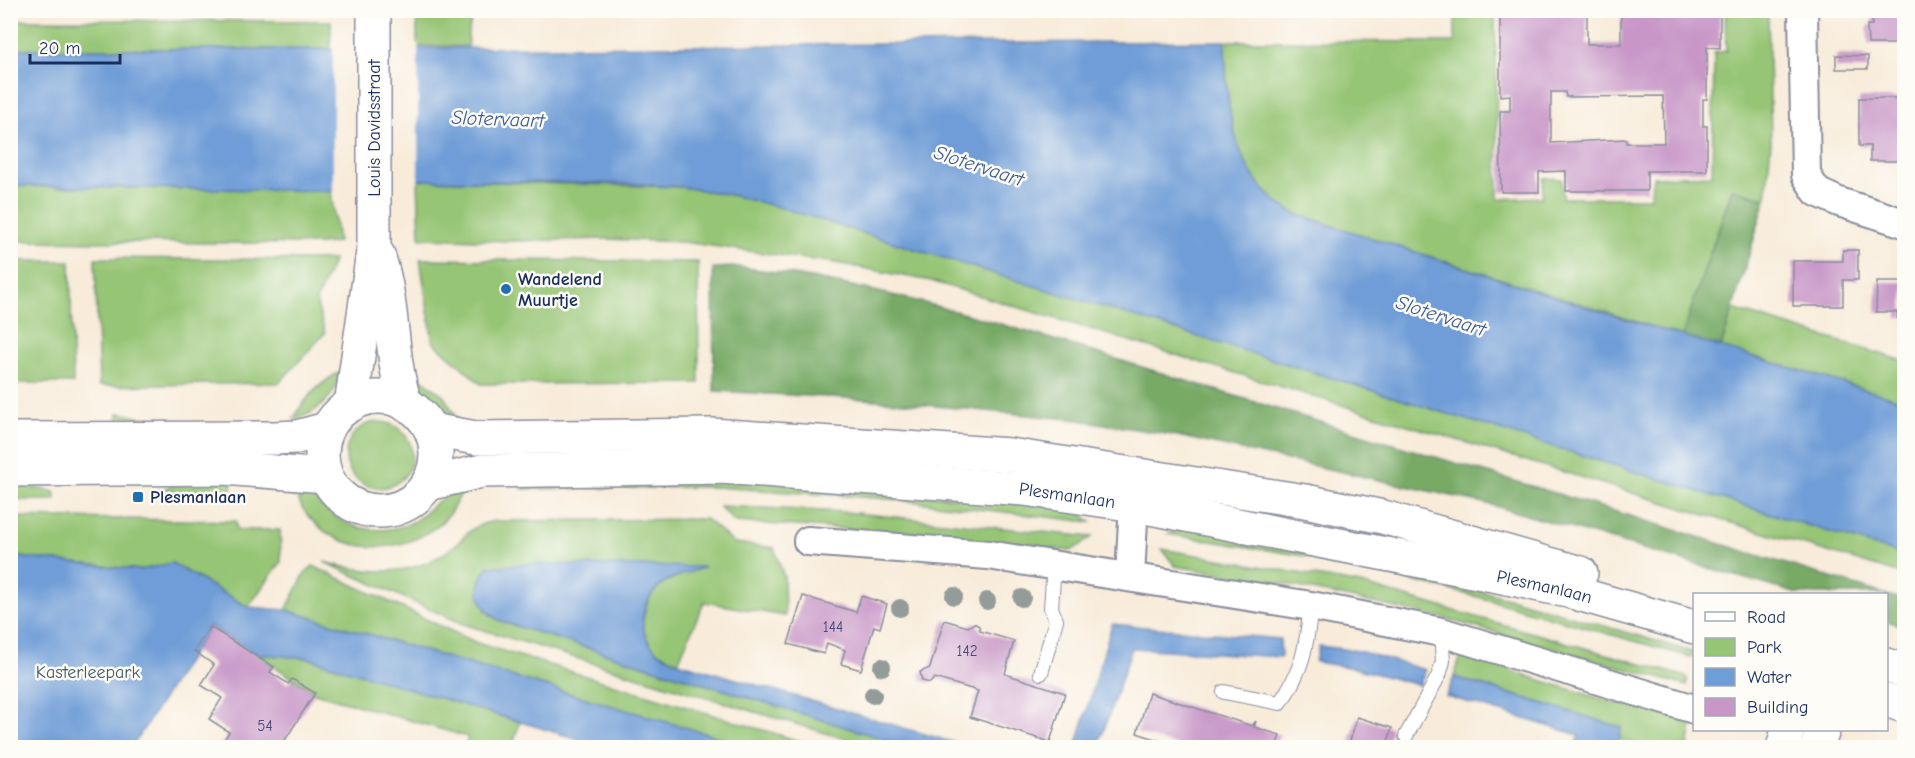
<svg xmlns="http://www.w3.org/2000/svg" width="1915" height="758" font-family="'Comic Neue',sans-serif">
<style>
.green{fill:#96c574;stroke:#587a69;stroke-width:1.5}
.forest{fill:#78aa66;stroke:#4a6c62;stroke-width:1.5}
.water{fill:#6f9dd7;stroke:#45669a;stroke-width:1.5}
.pier{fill:#f8ebd9}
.building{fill:#c897c8;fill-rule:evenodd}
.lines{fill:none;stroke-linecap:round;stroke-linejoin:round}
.service-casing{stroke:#8a8d9c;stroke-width:16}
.minor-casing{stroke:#8a8d9c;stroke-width:32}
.tertiary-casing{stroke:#8a8d9c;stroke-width:36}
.secondary-casing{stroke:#8a8d9c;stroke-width:36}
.service{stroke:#fff;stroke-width:14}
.minor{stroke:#fff;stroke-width:28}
.tertiary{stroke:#fff;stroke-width:33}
.secondary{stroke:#fff;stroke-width:33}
.tree{fill:#939c99}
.poi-dot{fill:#1f6fb2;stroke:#fdfcf7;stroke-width:2}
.labels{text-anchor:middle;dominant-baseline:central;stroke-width:5;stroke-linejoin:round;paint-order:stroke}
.number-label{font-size:15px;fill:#464978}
.street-label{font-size:18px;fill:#1b2f5e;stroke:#fdfcf7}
.poi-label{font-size:18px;font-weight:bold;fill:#1b2f5e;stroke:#fdfcf7;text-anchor:start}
.park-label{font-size:18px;fill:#405c65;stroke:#fdfcf7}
.water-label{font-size:20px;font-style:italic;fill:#3d5b8e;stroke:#fdfcf7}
</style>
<rect width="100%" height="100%" fill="#fdfcf7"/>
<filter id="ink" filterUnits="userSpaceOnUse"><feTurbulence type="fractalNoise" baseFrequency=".0167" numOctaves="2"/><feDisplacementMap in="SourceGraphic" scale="12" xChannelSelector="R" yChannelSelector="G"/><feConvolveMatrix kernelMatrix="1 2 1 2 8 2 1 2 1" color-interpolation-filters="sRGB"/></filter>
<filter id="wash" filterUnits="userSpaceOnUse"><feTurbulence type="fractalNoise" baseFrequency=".008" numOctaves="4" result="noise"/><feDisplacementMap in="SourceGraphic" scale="24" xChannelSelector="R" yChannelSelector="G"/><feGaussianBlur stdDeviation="1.35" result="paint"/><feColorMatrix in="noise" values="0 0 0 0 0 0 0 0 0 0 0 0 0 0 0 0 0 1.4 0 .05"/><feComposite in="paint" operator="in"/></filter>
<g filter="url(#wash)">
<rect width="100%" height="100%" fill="#f8ebd9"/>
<!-- green -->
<g class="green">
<path d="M417,11H474L468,33V46H417Z"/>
<path d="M1455,11H1495L1498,199L1542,197L1544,178L1562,179L1563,198H1650L1653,177L1712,175L1714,53L1726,51L1725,11H1768L1771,142L1766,199L1732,189L1682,336L1296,214C1231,181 1226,107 1225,41L1455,42Z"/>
<path d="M11,20L331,21L330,49H11Z"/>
<path d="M418,180L682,187L726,194L779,207L1904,555V575L931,281L836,263L683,242L607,239L509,241L420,238Z"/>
<path d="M10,186L331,191L338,242L320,244L11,241Z"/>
<path d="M95,258L334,260L316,301L325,333L279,383L99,386Z"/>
<path d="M420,259L698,262L699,383L481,384L433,342Z"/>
<path d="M11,261H70L73,383H11Z"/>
<path d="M1733,309L1904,361V401L1721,347Z"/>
<path d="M340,372C337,396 317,414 293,419C305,398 319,383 340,372Z"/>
<path d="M415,374L443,395L459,421C436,410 424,399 415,374Z"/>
<path d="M118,413L168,423L159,430L117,419Z"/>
<circle cx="379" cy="455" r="33"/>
<path d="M703,477L1074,507L1091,522L890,499L716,487L522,489L521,483Z"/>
<path d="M192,478L232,480L231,493L156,491Z"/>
<path d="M11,483L54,492L56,500H11Z"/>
<path d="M293,485C311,489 315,502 329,512C338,519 351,526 362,528C380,532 406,529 420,517C435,505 441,494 462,492C455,504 449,518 437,526C399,555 343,555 310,518C301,509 297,496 293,485Z"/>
<path d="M719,506L846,512L1092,537L1071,551L908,533L735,522Z"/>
<path d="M10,517L236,521L237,530H280L281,562L248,607L172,563L140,570L11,556Z"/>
<path d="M706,519L734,543L774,548L784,577L785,616L704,602L678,662C671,659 663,655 657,651C634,632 642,599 664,583C674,576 691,572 703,568C665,565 628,567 591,566C556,566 523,564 488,567L485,611L500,621L910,747H872L463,624L324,562C365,573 408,578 446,552C469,537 464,527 495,521Z"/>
<path d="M1183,525L1347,555L1523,602L1693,652L1691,657L1478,597L1324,559L1168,534Z"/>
<path d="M1162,549L1361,584L1687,677V686L1443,618L1280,583L1175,566Z"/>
<path d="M313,566L477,643L819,747H752L286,610L305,573Z"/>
<path d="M1462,652L1508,665L1511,671L1618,704L1622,701L1693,720L1688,747H1647L1620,740L1621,727L1454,677Z"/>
<path d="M256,654L307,658L520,722L512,747H465L468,737L315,693Z"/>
</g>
<!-- forest -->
<g class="forest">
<path d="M1732,189L1766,199L1721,347L1682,336Z"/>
<path d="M738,267C904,287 1062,343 1222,392C1449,461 1677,530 1904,600V627L1887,621L1886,594H1798L1488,504L1173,435L1079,420L864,399L714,391L713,268Z"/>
</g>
<!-- water -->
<g class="water">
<path d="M1225,41C1226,107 1231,181 1296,214L1625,319L1904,401V555L779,207L726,194L682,187L633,184L418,180L331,191L11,186L10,49H330Z"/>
<path d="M11,556L140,570L172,563L248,607L286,610L752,747H604L307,658L256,654L210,626L132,747H11Z"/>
<path d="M528,564L705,567C693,572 676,575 665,582C641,597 634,632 657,651C663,655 671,659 678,662L969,747H910L500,621C478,606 472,590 488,567Z"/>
<path d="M1112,624L1280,639L1281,657L1132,648L1098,747H1076Z"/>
<path d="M1319,646L1359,651L1426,670L1419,685L1354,668L1315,662Z"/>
<path d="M1454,677L1621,727L1620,740L1614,747H1574L1579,735L1446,696Z"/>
</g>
<!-- pier -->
<path class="pier" d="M418,43V183L333,193V46Z"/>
<g id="blocks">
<!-- building -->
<g class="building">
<path d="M1537,10H1587V44H1621V10H1720V48L1707,47V99H1703V126H1707V171H1647V191H1566V171L1539,172V192H1501L1500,111H1510V95L1500,96V14H1537ZM1551,92H1565L1566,97L1663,96L1664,143H1626V139L1551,143Z"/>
<path d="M1872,10H1904V44H1868L1867,25H1872Z"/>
<path d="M1836,55L1868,56V69H1836Z"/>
<path d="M1859,98H1904V161H1870V146H1859Z"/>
<path d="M1843,250H1858V280H1843V306H1793V261H1843Z"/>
<path d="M1877,282H1904L1903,318H1897V312H1876Z"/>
<path d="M803,596L856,612L861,596L887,604L880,628L874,626L861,670L841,664L845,650L827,643L824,654L788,644Z"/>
<path d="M944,620L968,627L974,623L979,626L980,631L1014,641L1005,674L1065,693L1050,742L970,717L978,691L935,678L930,683L922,681L920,672L930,668Z"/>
<path d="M210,627L274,667L270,672L284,681L288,684L292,679L315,693L280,748H219L229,732L209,719L222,698L201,685L214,665L194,651Z"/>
<path d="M1149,693L1252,726L1256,721L1254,727L1280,735L1276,748H1183L1137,733Z"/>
<path d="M1357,717L1392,728L1386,748H1348Z"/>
</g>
</g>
</g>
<g filter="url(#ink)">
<use href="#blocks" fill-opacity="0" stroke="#8a8d9c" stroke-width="1.5"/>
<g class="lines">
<defs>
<g id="service">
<path d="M1041,673L1056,620L1051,608L1054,565"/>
<path d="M1224,692L1280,703C1304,668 1306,647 1311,606"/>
<path d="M1406,736L1439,675L1443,661L1441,632"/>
</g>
<g id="minor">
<path d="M1803,10L1806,175L1817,192L1839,202L1904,223"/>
<path d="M808,541L988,555L1311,606L1441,632L1694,709"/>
<path d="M1130,577L1135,483"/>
</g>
<g id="tertiary">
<path d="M378,255C395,304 389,357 406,405"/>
<path d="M351,405L374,245V10"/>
<path d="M1783,748L1788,730"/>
<path d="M1817,748L1823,730"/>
</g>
<g id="secondary">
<circle cx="379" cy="454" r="57"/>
<path d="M431,430L476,438L712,435L1010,455L1305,501L1383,517L1581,573"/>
<path d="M10,439L275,438L297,437L327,429"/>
<path d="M10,470L224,468L325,476"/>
<path id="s1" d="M428,484L482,471L721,467L1024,489L1135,505L1503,577L1568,591L1694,627"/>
<path d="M1886,665L1904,671"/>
<path d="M1886,700L1904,706"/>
</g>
</defs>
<!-- service casing -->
<use href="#service" class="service-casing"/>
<!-- minor casing -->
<use href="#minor" class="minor-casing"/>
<!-- tertiary casing -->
<use href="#tertiary" class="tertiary-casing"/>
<!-- secondary casing -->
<use href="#secondary" class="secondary-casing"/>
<!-- service -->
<use href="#service" class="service"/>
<!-- minor -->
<use href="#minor" class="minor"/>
<!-- tertiary -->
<use href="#tertiary" class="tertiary"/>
<!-- secondary -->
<use href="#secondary" class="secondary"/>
</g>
<!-- trees -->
<g class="tree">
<circle cx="954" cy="596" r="9"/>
<circle cx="1022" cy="598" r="9"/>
<circle cx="987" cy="601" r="9"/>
<circle cx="900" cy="608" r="9"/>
<circle cx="882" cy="667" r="9"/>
<circle cx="873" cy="695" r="9"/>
</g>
</g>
<!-- markers -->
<g class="poi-dot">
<circle cx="506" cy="289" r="6"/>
<rect x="132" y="491" width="12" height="12" rx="3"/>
</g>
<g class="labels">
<!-- number labels -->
<g class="number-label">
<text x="833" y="627">144</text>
<text x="967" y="651">142</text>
<text x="265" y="726">54</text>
</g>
<!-- street labels -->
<g class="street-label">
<text transform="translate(374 128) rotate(-90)">Louis Davidsstraat</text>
<text stroke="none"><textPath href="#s1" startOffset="642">Plesmanlaan</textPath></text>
<text stroke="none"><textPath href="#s1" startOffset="1128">Plesmanlaan</textPath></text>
</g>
<!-- poi labels -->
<g class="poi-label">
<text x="518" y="279">Wandelend<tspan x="518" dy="21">Muurtje</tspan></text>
<text x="150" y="497">Plesmanlaan</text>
</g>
<!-- park labels -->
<g class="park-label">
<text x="88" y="672">Kasterleepark</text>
</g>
<!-- water labels -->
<g class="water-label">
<text transform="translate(498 119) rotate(2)">Slotervaart</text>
<text transform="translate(979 166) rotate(18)">Slotervaart</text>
<text transform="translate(1441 316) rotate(18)">Slotervaart</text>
</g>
</g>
<!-- margin -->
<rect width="1915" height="758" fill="none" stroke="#fdfcf7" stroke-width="36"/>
<!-- legend -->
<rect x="1693" y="593" width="195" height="138" fill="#fdfcf7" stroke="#a3aaba" stroke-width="1.5"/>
<rect x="1705" y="612" width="30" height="9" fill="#ffffff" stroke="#a3aaba" stroke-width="1.5"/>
<text x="1747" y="623" font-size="18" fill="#1b2f5e">Road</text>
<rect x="1705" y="638" width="30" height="18" fill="#96c574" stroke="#a3aaba" stroke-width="1.5"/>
<text x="1747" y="653" font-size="18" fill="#1b2f5e">Park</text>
<rect x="1705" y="668" width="30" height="18" fill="#6f9dd7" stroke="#a3aaba" stroke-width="1.5"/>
<text x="1747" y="683" font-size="18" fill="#1b2f5e">Water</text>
<rect x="1705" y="698" width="30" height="18" fill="#c897c8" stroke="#a3aaba" stroke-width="1.5"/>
<text x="1747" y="713" font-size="18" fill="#1b2f5e">Building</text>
<!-- scale -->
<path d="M30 54v9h90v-9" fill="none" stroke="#1b2f5e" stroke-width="3"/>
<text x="39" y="54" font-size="18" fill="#1b2f5e" stroke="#fdfcf7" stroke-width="4.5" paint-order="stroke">20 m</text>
</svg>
